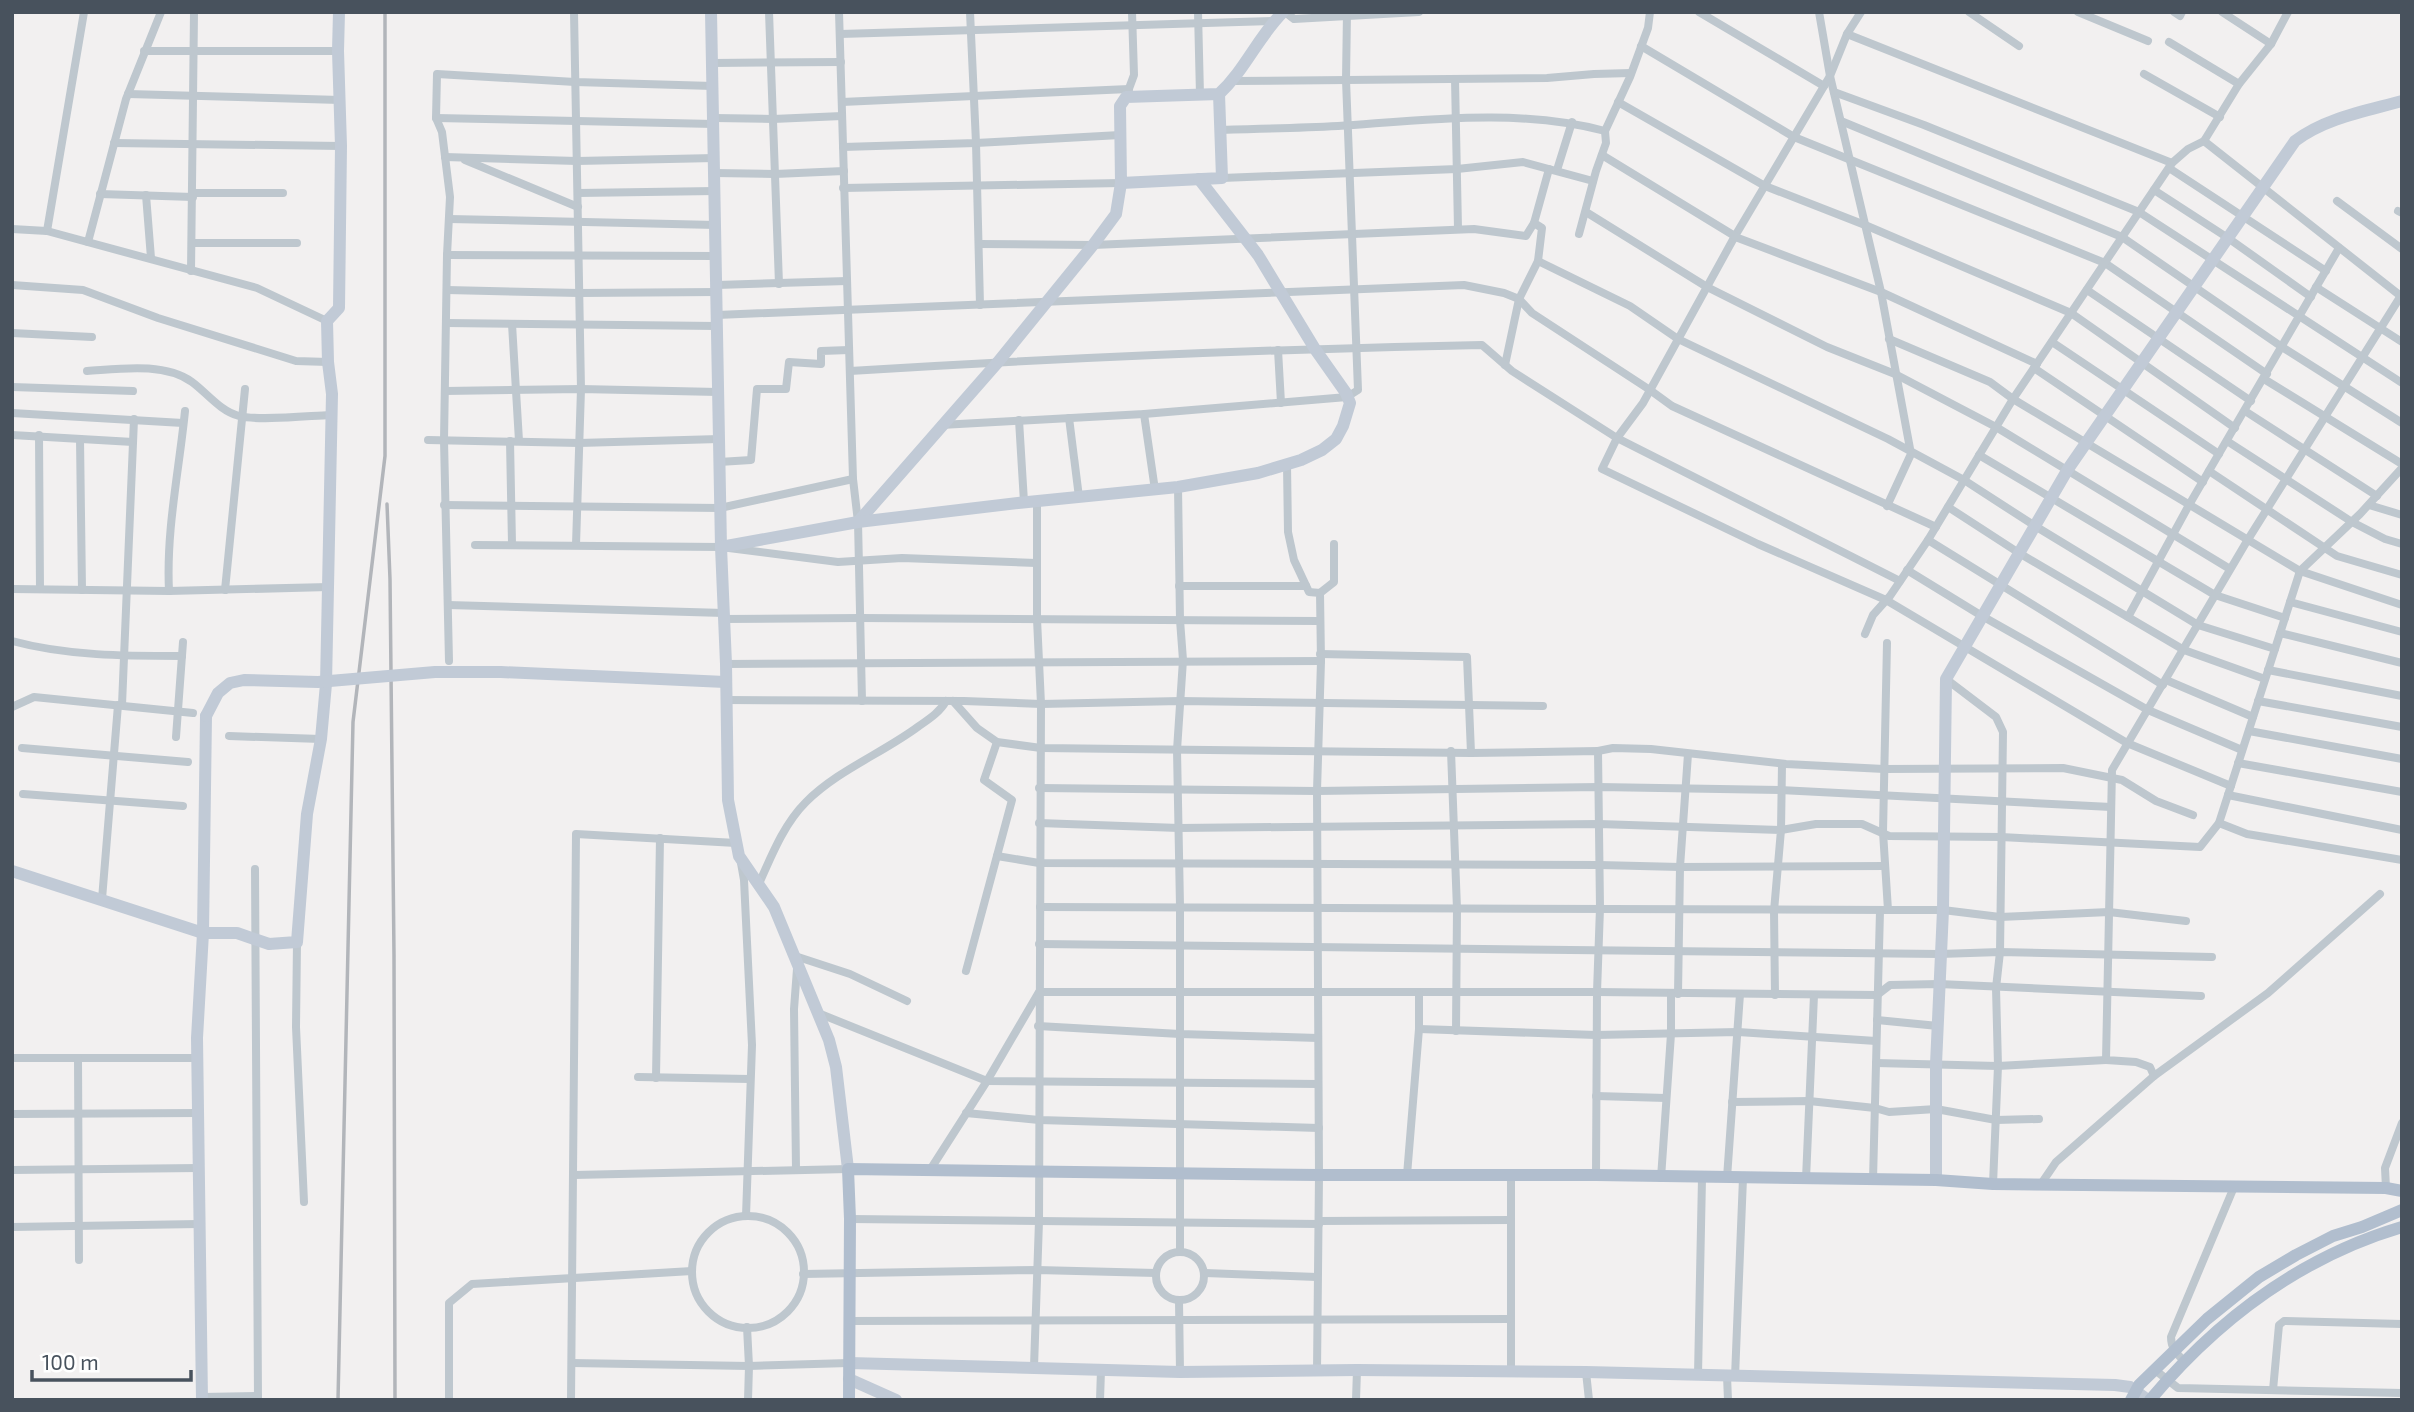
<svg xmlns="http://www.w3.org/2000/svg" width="2414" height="1412" font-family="'Exo 2',sans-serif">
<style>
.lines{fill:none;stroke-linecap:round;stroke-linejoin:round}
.street{stroke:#bec7ce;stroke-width:8}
.secondary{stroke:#c1cad6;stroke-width:12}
.primary{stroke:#b1bece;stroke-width:12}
.rail{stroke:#b2b5ba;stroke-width:3.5}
.secondary-bridge{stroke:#c1cad6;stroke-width:12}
</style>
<rect width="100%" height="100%" fill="#f2f0f0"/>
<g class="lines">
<!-- street -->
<g class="street">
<path d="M574,12L581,389L576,545"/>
<path d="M769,12L779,284"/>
<path d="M839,12L853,479L858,522L862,701"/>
<path d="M970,12L976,143L980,305"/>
<path d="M1198,12L1200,95"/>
<path d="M1285,12L1294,19L1419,12"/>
<path d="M1699,12L1824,86"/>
<path d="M1819,12L1830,76L1881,292L1911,454L1887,506"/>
<path d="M1861,12L1847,34L1830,76L1735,236L1643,403L1617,438L1602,469L1758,544L1886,600L2127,743L2231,786"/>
<path d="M1969,12L2019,46"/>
<path d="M2078,12L2148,41"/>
<path d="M2174,12L2180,16L2182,12"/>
<path d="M2222,12L2271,44"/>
<path d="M840,34L1274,21"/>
<path d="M1847,34L2172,163"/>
<path d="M2169,42L2239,84"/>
<path d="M1641,46L1794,137L2105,263L2267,374"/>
<path d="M144,51H338"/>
<path d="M713,63L841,62"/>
<path d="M2144,74L2220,117"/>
<path d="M1455,79L1458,229"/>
<path d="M1233,81L1547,78L1594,74L1631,73"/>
<path d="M1834,92L1924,125L2139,212L2402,383"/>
<path d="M128,94L340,100"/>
<path d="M1127,94L1134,75L1132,12"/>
<path d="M842,102L1129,89"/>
<path d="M1618,102L1765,186L1865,225L2071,313L2235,428"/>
<path d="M436,118L714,124"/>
<path d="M714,118L773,119L842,116"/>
<path d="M1841,121L2122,237L2282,347L2402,423"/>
<path d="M1220,130C1259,129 1298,128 1338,126C1426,120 1519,108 1605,131"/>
<path d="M2204,141L2402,297"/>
<path d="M114,143L341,146"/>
<path d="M843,147L976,143L1120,135"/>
<path d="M1602,155L1738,238L1881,292L2037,364"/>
<path d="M445,157L577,161L715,158"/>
<path d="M465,160L578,207"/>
<path d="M2169,168L2326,271"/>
<path d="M1557,170L1572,122"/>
<path d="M715,173L775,174L844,171"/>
<path d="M1222,178L1457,169L1523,162L1593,181"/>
<path d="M843,188L1121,183"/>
<path d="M2154,190L2228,238L2311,297"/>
<path d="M193,193H283"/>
<path d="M578,193L715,191"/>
<path d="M100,194L193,197"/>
<path d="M146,195L151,258"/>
<path d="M2337,201L2402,249"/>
<path d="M2398,211L2402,213"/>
<path d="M1586,212L1707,287L1827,347L1895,374L1996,427L2230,569"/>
<path d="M449,219L716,225"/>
<path d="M12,229L47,231L257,288L327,321"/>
<path d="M47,231L84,12"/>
<path d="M1579,234L1596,171L1606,143L1605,131L1630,77L1648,28L1650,12"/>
<path d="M88,242L126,99L161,12"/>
<path d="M193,243H297"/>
<path d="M979,244L1093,245L1474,229L1526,236L1534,223"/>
<path d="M447,255L716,256"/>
<path d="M1538,261L1630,306L1678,339L1888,439L1964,480L2035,526L2198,625L2275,649"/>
<path d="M191,271L194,12"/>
<path d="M12,285L83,290L158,318L296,361L328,362"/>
<path d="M717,285L847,281"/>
<path d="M2316,287L2402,342"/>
<path d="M447,290L579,293L717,292"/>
<path d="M2087,290L2251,401"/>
<path d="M717,315L1464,285L1504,293L1519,299L1532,313L1650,390L1672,406L1936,527"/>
<path d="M447,323L717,326"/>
<path d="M512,324L519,441"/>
<path d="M12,333L92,337"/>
<path d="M1889,339L1990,382L2013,399L2300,571L2402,605"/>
<path d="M2052,342L2219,454"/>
<path d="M1278,350L1281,403"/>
<path d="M1505,365L1519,299L1538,261L1542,228L1534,223L1549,169"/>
<path d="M2034,368L2203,482"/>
<path d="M87,371C119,369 164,362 192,382C207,393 220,411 239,416C258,421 307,416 330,415"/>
<path d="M850,371C1060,358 1271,349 1482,345L1512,371L1617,438L1900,581"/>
<path d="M2264,379L2402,464"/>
<path d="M12,387L133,391"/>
<path d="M445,391L581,389L718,392"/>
<path d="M2245,411L2377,496"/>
<path d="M12,413L183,423"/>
<path d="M1144,414L1155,490"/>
<path d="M1069,418L1079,497"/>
<path d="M1019,420L1024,502"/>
<path d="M941,425L1144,414L1347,397L1358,390L1346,80L1347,12"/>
<path d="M12,435L133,442"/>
<path d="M39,435L40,589"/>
<path d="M80,439L82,590"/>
<path d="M428,440L579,443L719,439"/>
<path d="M510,441L512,544"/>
<path d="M2227,441L2352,522L2385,539L2402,544"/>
<path d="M1979,455L2215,595L2285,618"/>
<path d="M719,462L751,460L757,389H786L789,362L821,364V351L849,350"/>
<path d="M1287,465L1288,532L1294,560L1309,592L1320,593L1321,661L1317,791L1319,1175L1317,1371"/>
<path d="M2209,471L2337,556L2402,575"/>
<path d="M1178,487L1180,620L1183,660L1177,750L1180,906V1252"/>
<path d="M444,505L720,508L853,479"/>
<path d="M2369,505L2402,515"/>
<path d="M1948,507L2019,553L2184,650L2265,679"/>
<path d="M1928,540L2163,685"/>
<path d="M475,545L721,547L838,562L902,558L1036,563"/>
<path d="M1907,570L1982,616L2148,710L2242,750"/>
<path d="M1179,586H1306"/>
<path d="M12,589L169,591L329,587"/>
<path d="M225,590L245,389"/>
<path d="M169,591C166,530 179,471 185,411"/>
<path d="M1320,593L1334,582V544"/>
<path d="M2290,602L2402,632"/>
<path d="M448,605L724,613"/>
<path d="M2128,617L2189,505L2339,248"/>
<path d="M724,619L860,618L1319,621"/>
<path d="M2280,633L2402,663"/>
<path d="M1865,634L1873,615L1890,596L1928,540L2013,399L2172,163L2188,149L2204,141L2239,84L2271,44L2288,12"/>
<path d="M12,641C67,656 126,656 182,656"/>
<path d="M1887,643L1883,832L1888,910"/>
<path d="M1320,654L1467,657L1471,753"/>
<path d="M449,661L444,440L447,255L450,197L442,132L436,118L437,74L575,82L713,86"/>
<path d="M726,664L1321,661"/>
<path d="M2268,670L2402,696"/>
<path d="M1946,679L1996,717L2003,732L2000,952L1996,988L1998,1066L1993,1184"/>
<path d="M2166,680L2253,717"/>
<path d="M727,700L964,701L1041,704L1180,701L1543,706"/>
<path d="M953,701L977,728L997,742L1041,748L1471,753L1598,751L1600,908L1597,992L1596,1175"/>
<path d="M2258,701L2402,727"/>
<path d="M122,705L134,419"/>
<path d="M12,707L34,697L193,713"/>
<path d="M2249,731L2402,759"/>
<path d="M229,736L321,739"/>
<path d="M176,737L183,642"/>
<path d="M22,748L188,762"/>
<path d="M1451,751L1457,909L1456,1031"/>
<path d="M1598,751L1613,748L1651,749L1786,764L1884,769L2063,768L2122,780L2156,801L2193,815"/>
<path d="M2238,763L2402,792"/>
<path d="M1782,764L1781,830L1816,824H1862L1889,836L2001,837L2200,847L2219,823L2300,571L2360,514L2402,468"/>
<path d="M1039,788L1317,791L1599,787L1780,790L2111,807"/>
<path d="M23,794L183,806"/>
<path d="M2228,795L2402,830"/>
<path d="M1039,823L1179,828L1599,824L1781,830L1774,911L1775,995"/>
<path d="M2219,823L2247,834L2402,860"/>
<path d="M997,856L1039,863L1599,865L1680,867L1885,866"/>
<path d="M741,863L744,880L752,1045L746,1216"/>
<path d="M255,869L258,1400"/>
<path d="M758,886C771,857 783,825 806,802C838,770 883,753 919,726C929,719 940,712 946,701"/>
<path d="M102,899L118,705"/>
<path d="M1040,907L1888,910H1943L2000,917L2109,912L2186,921"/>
<path d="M297,942L296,1027L304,1202"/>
<path d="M1039,944L1940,954L2000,952L2212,957"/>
<path d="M795,956L850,974L907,1001"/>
<path d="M966,971L1012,800L984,780L997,742"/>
<path d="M1678,994L1680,867L1688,754"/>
<path d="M818,1013L987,1081L1318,1084"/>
<path d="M1877,1020L1938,1026"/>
<path d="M1038,1026L1180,1034L1318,1038"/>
<path d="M1419,1029L1596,1035L1738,1032L1876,1041"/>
<path d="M12,1058H197"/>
<path d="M78,1058L79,1260"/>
<path d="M1876,1063L1998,1066L2106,1060"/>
<path d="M2154,1076L2268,993L2380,894"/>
<path d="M638,1077L750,1079"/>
<path d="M656,1078L660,838"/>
<path d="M1596,1096L1666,1098"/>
<path d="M1732,1102L1809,1101L1875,1108L1889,1112L1936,1109L1996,1120L2039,1119"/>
<path d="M966,1113L1039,1120L1319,1128"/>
<path d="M12,1114L198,1113"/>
<path d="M796,1169L794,1009L797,969"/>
<path d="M12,1170L199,1168"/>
<path d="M930,1170L987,1081L1039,992H1597L1877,995L1890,985L1939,984L2201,996"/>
<path d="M574,1175L848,1169"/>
<path d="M1407,1175L1419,1029V993"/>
<path d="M1511,1175V1371"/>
<path d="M1661,1178L1671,1034V994"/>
<path d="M1727,1178L1740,994"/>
<path d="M1806,1179L1814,995"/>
<path d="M1873,1180L1880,911"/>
<path d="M2041,1184L2056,1162L2154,1076L2150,1067L2136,1062L2106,1060L2112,770L2247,541L2402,294"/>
<path d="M2386,1188L2385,1168L2402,1123"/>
<circle cx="748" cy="1272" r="56"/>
<path d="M850,1219L1319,1224"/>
<path d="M1319,1221L1511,1220"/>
<path d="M12,1227L199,1224"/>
<circle cx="1180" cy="1276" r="24"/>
<path d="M1205,1273L1317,1277"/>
<path d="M803,1274L1037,1270L1156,1273"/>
<path d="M1179,1301L1180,1372"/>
<path d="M848,1321L1510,1319"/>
<path d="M747,1327L749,1366L748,1400"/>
<path d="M2185,1362C2177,1354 2171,1349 2171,1337L2234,1187"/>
<path d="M572,1363L749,1366L849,1363"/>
<path d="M1034,1367L1039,1221L1041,704L1037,619V501"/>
<path d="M2155,1370L2178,1388L2402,1393"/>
<path d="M1586,1372L1589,1400"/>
<path d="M1698,1375L1702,1178"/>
<path d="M1727,1376L1728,1400"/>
<path d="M1735,1377L1743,1178"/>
<path d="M2273,1390L2279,1325L2284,1321L2402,1324"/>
<path d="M202,1397L258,1396"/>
<path d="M449,1400V1303L472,1284L692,1271"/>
<path d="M571,1400L576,834L736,843"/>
<path d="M1100,1400L1101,1370"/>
<path d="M1356,1400L1357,1370"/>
</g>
<!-- secondary -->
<g class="secondary">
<path d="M711,12L721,547L726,664L728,800L739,856L774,907L829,1040L836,1067L848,1169"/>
<path d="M1219,94L1222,178L1121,183L1120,106L1126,97L1219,94C1245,70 1258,37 1283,12"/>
<path d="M858,522L998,362L1093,245L1116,214L1121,183"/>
<path d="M721,547L858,522L1018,503L1178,487L1258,473L1301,460L1322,450L1336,439L1343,426L1350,403L1346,393L1315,349L1258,255L1199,179"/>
<path d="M638,678L725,682"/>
<path d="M12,871L203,933H237L269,944L297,942L307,814L321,739L326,684L332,394L328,362L327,321L339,308L341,146L338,51L339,12"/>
<path d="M1936,1180V1064L1943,910L1946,679L2068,469L2295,141C2325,118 2366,111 2402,101"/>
<path d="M849,1363L1180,1372L1357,1370L1586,1372L2115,1385L2130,1387L2148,1400"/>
<path d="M849,1379L896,1400"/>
<path d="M202,1400L197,1038L203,933L206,716"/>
</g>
<!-- primary -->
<g class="primary">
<path d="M849,1400L850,1219L848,1169L1319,1175H1596L1936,1180L1993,1184L2386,1188L2402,1191"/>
<path d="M2131,1400L2139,1385L2207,1319L2259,1277L2296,1255L2333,1236L2362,1227L2402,1210"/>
<path d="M2150,1400C2217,1320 2301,1257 2402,1227"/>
</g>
<!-- rail -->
<g class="rail">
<path d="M387,504L390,579L394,955L395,1400"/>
<path d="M338,1400L353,722L385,456V12"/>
</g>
<!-- secondary-bridge -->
<path class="secondary-bridge" d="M206,716L218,693L230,683L244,680L318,682L435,672H501L638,678"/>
</g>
<!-- border -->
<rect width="2414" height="1412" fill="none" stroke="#48525d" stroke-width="28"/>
<!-- scale -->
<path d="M32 1370v10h159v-10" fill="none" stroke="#48525d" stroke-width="3.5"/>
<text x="42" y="1370" font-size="21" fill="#48525d" stroke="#ffffff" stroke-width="5" paint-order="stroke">100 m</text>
</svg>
